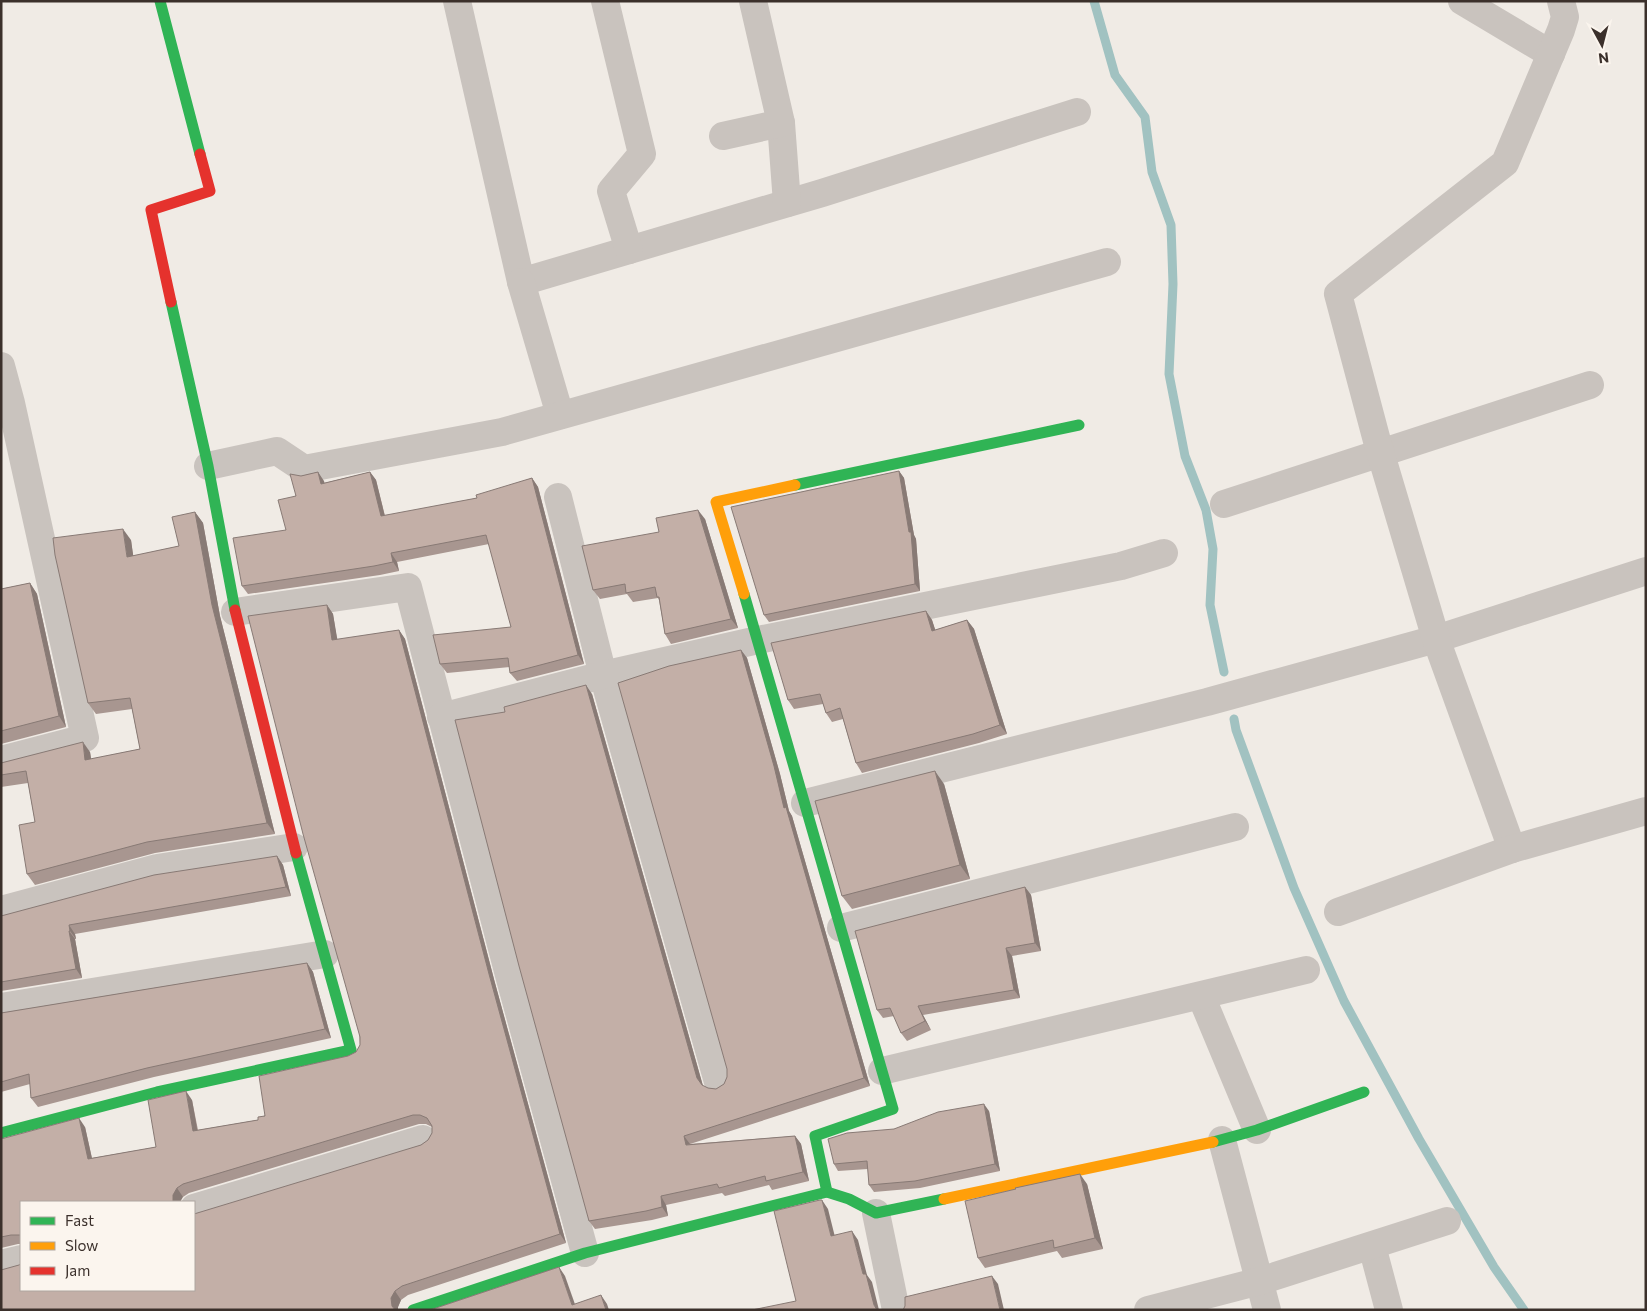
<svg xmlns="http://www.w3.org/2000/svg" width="1647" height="1311" font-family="Commissioner,sans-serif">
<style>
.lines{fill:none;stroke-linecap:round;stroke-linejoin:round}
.stream{stroke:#a1c2c1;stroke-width:9}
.street{stroke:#c9c3be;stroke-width:28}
.fast{stroke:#30b455;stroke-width:11}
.slow{stroke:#ff9f0a;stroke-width:11}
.jam{stroke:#e5322d;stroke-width:11}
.wall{fill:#a89690}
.shaded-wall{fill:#887a75}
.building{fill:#c3afa7;stroke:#887a75}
</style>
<rect width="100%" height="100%" fill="#f0ebe5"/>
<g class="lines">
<!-- stream -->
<g class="stream">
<path d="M1094,1L1115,75L1145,117L1152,172L1171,225L1173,284L1169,374L1185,456L1206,510L1213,549L1210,605L1224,672"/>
<path d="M1234,719L1236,730L1294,888L1344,1001L1419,1139L1494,1267L1524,1310"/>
</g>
<!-- street -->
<g class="street">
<path d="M457,1L521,282L822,193L1077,112"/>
<path d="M605,1L642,154L611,191L629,250"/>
<path d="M1462,1L1551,54"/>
<path d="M781,123L787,203"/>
<path d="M723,136L781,123L753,1"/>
<path d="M521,282L560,415"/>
<path d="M1,366L11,403L85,738L1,760"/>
<path d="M208,466L277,451L304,469L502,432L1107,262"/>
<path d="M558,497L603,675L718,1082"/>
<path d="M1224,504L1590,385"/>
<path d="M235,612L408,587L510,979L585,1253"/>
<path d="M441,717L603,675L758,640L1121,566L1164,553"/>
<path d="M805,803L1207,702L1436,639L1646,571"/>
<path d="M1512,849L1436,639L1377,441L1338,294L1505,163L1561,30L1565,17L1561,1"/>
<path d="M1,910L157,868L294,847"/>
<path d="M1338,912L1512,849L1646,811"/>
<path d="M841,928L1235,827"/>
<path d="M1201,996L1257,1130"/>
<path d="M1,1007L325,954"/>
<path d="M882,1071L1306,970"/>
<path d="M1222,1140L1267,1310"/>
<path d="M194,1208L423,1139"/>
<path d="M876,1213L896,1310"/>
<path d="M1372,1246L1389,1310"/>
<path d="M1,1264L21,1259"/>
<path d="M1148,1310L1260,1281L1447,1221"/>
</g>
<!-- fast -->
<g class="fast">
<path d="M160,1L200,154"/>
<path d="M171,302L208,466L235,610"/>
<path d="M795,485L1079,425"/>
<path d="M744,594L893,1109L815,1136L827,1192"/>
<path d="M1,1133L157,1092L351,1050L296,853"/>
<path d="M1213,1142L1257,1130L1364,1092"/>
<path d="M413,1310L585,1253L827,1192L849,1199L876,1213L944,1199"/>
</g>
<!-- slow -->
<g class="slow">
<path d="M744,594L716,502L795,485"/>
<path d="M944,1199L1213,1142"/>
</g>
<!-- jam -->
<g class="jam">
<path d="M171,302L151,210L210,191L200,154"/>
<path d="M235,610L296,853"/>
</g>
</g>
<!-- wall -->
<g class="wall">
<path d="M899,471L904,478L914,535L916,539L920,591L769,622L764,615Z"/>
<path d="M318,472L324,483L370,472L376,480L385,516L477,498L532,478L538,487L584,664L517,681L510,673V667L447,673L440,664L511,627L489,544L397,562L399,571L380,575L248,594L242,586L286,530L301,476Z"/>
<path d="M195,512L203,523L220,616L275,834L155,853L35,885L27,874L35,822L28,783L1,787V763L90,752L91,759L140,749L132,709L96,714L88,703L131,540L133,556L179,546Z"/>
<path d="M705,519L738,628L671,644L665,634L659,600L658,598L633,602L627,594L600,599L593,590L659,532Z"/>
<path d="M30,583L37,594L66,727L1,744V589Z"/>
<path d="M327,605L333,614L337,640L399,630L405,639L495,983L566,1243L408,1295L401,1300L398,1307L21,1290L421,1145L428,1140L432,1133V1127L426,1124H419L189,1193L183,1197L21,1202V1244H18L1,1248V1139L85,1127L92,1158L156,1147L192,1100L198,1130L258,1120L348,1056L356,1052L360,1045Z"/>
<path d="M926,611L932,620L935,630L967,620L974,629L1007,734L979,743L862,773L856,763L843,719L832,722L826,713L823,704L794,709L788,700Z"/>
<path d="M741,650L747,658L780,774L789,811L792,816L870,1086L690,1144L795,1136L801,1144L809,1181L772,1190L769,1185L725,1196L722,1193L666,1205L668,1216L652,1220L595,1229L589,1221L505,712L592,694L703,1086L708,1088L716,1089L724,1084L727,1077Z"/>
<path d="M944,784L970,879L852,909L842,896Z"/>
<path d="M277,856L283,865L291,896L75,934L76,939H75L82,978L1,991V916Z"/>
<path d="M1025,887L1031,895L1041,951L1012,956L1020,998L923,1015L931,1030L907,1041L901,1033L894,1016L883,1018L877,1010Z"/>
<path d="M307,963L313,972L331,1038L154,1077L38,1107L31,1098L30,1084L1,1092V1013Z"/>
<path d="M989,1111L1000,1171L920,1188L874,1192L869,1185L868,1169L838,1171L834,1164L894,1129Z"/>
<path d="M1087,1184L1103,1249L1062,1258L1057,1251L985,1268L978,1258Z"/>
</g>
<!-- shaded-wall -->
<g class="shaded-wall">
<path d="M899,471L904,478L914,535L916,539L920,591L915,584L909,532Z"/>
<path d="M318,472L324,481L327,492L321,484Z"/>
<path d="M370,472L376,480L387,525L381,516Z"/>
<path d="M532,478L538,487L584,664L578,655Z"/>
<path d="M698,510L705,519L738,628L731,619Z"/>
<path d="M195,512L203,523L220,616L275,834L267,823L212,605Z"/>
<path d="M123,529L131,540L135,568L127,557Z"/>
<path d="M391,553L397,562L399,571L393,562Z"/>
<path d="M30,583L37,594L66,727L59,716Z"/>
<path d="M327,605L333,614L339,649L332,640Z"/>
<path d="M926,611L932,620L939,641L932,631Z"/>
<path d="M967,620L974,629L1007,734L1000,725Z"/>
<path d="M399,630L405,639L495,983L566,1243L560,1234L489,974Z"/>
<path d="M741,650L747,658L780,774L789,811L792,816L870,1086L864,1078L784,808Z"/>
<path d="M586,685L592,694L703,1086L708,1093L697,1078Z"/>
<path d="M83,742L90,752L93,771L85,760Z"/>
<path d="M935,771L944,784L970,879L960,865Z"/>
<path d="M277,856L283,865L291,896L286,887Z"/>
<path d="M1025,887L1031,895L1041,951L1035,943Z"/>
<path d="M69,925L75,934L76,939L70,931Z"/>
<path d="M69,931L75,939L82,978L76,969Z"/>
<path d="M1006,948L1012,956L1020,998L1014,990Z"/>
<path d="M307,963L313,972L331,1038L325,1029Z"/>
<path d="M918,1006L923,1015L931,1030L925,1021Z"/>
<path d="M186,1091L192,1100L199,1140L193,1131Z"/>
<path d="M984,1104L989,1111L1000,1171L995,1164Z"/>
<path d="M79,1118L85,1127L94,1168L88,1159Z"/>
<path d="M684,1136L690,1144L686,1145Z"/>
<path d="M795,1136L801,1144L809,1181L803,1172Z"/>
<path d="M1080,1174L1087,1184L1103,1249L1095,1238Z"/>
<path d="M177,1188L183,1197L180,1202H173V1195Z"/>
<path d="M661,1196L666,1205L668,1216L662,1207Z"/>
<path d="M822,1200L828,1209L837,1245L831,1236Z"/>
<path d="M852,1231L858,1240L867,1275L872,1282L879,1310H877L874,1305L863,1274Z"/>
<path d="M559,1267L565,1276L577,1310L572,1305Z"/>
<path d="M992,1276L998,1284L1004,1310H1000Z"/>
<path d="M395,1291L401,1300L398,1307V1310H395L392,1306L391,1298Z"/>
<path d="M601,1295L607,1304L609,1310H606Z"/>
</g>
<!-- building -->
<g class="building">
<path d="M899,471L909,532H911L915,584L764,615L731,507Z"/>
<path d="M318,472L321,484L370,472L381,516L477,498L476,495L532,478L578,655L510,673L508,658L440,664L433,635L511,627L486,535L391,553L393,562L374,566L242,586L233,538L286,530L278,500L296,496L290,474L301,476Z"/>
<path d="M698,510L731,619L665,634L659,597H657L655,587L626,593L625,584L593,590L582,546L659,532L656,518Z"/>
<path d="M195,512L212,605L267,823L147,842L27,874L19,825L35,822L26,771L1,775V763L83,742L85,760L140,749L130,698L88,703L55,555L53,538L123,529L127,557L179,546L172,517Z"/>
<path d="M30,583L59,716L1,731V589Z"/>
<path d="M327,605L332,640L399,630L489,974L560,1234L402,1286L395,1291L391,1298L392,1306L395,1310H1V1270L19,1265L21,1264V1290H194V1214L421,1145L428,1140L432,1133V1126L427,1118L420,1115H413L183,1184L177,1188L173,1195V1202H21V1236L20,1235H11L1,1237V1139L79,1118L88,1159L156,1147L148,1100L186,1091L193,1131L258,1120V1117L265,1116L259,1076L348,1056L356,1052L360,1045V1037L303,834L248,616Z"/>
<path d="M926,611L932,631L967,620L1000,725L973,734L856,763L840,708L826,713L820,694L788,700L771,643Z"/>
<path d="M741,650L774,766L784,808L786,807L864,1078L684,1136L686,1145L795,1136L803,1172L766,1181L765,1176L719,1188L717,1184L661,1196L662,1207L646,1211L589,1221L519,966L455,720L505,712L504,707L586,685L697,1078L702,1085L708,1088L716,1089L724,1084L727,1077V1069L618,683L669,666Z"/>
<path d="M935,771L960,865L842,896L815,801Z"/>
<path d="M277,856L286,887L69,925L70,931H69L76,969L1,982V916L154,875Z"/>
<path d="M1025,887L1035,943L1006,948L1014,990L918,1006L925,1021L901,1033L890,1008L877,1010L855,931Z"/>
<path d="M307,963L325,1029L147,1068L31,1098L29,1074L1,1082V1013Z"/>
<path d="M984,1104L995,1164L915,1181L869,1185L867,1161L834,1164L828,1139L847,1133L894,1129L938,1112Z"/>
<path d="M1080,1174L1095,1238L1054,1248L1053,1240L978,1258L965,1201L1016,1189L1015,1188Z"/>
<path d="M820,1200H822L831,1236L852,1231L863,1274H866L874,1305L877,1310H752L796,1301L774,1211Z"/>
<path d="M559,1267L572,1305L601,1295L606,1310H430Z"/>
<path d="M992,1276L1000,1310H903L905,1306V1297Z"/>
</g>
<!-- border -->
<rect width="1647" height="1311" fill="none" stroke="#3b302b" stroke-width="5"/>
<!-- legend -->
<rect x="20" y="1201" width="175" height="90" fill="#fbf5ee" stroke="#aea6a0"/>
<rect x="30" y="1217" width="25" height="8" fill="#30b455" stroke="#aea6a0"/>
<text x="65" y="1226" font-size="15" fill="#3b302b">Fast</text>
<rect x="30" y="1242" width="25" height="8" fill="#ff9f0a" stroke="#aea6a0"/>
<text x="65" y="1251" font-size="15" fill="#3b302b">Slow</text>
<rect x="30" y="1267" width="25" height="8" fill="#e5322d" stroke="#aea6a0"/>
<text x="65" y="1276" font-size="15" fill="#3b302b">Jam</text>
<!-- north arrow -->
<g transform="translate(1602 45) rotate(173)" stroke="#fbf5ee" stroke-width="4" paint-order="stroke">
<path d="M0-4L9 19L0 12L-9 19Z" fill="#3b302b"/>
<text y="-8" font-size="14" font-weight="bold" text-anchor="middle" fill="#3b302b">N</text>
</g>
</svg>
